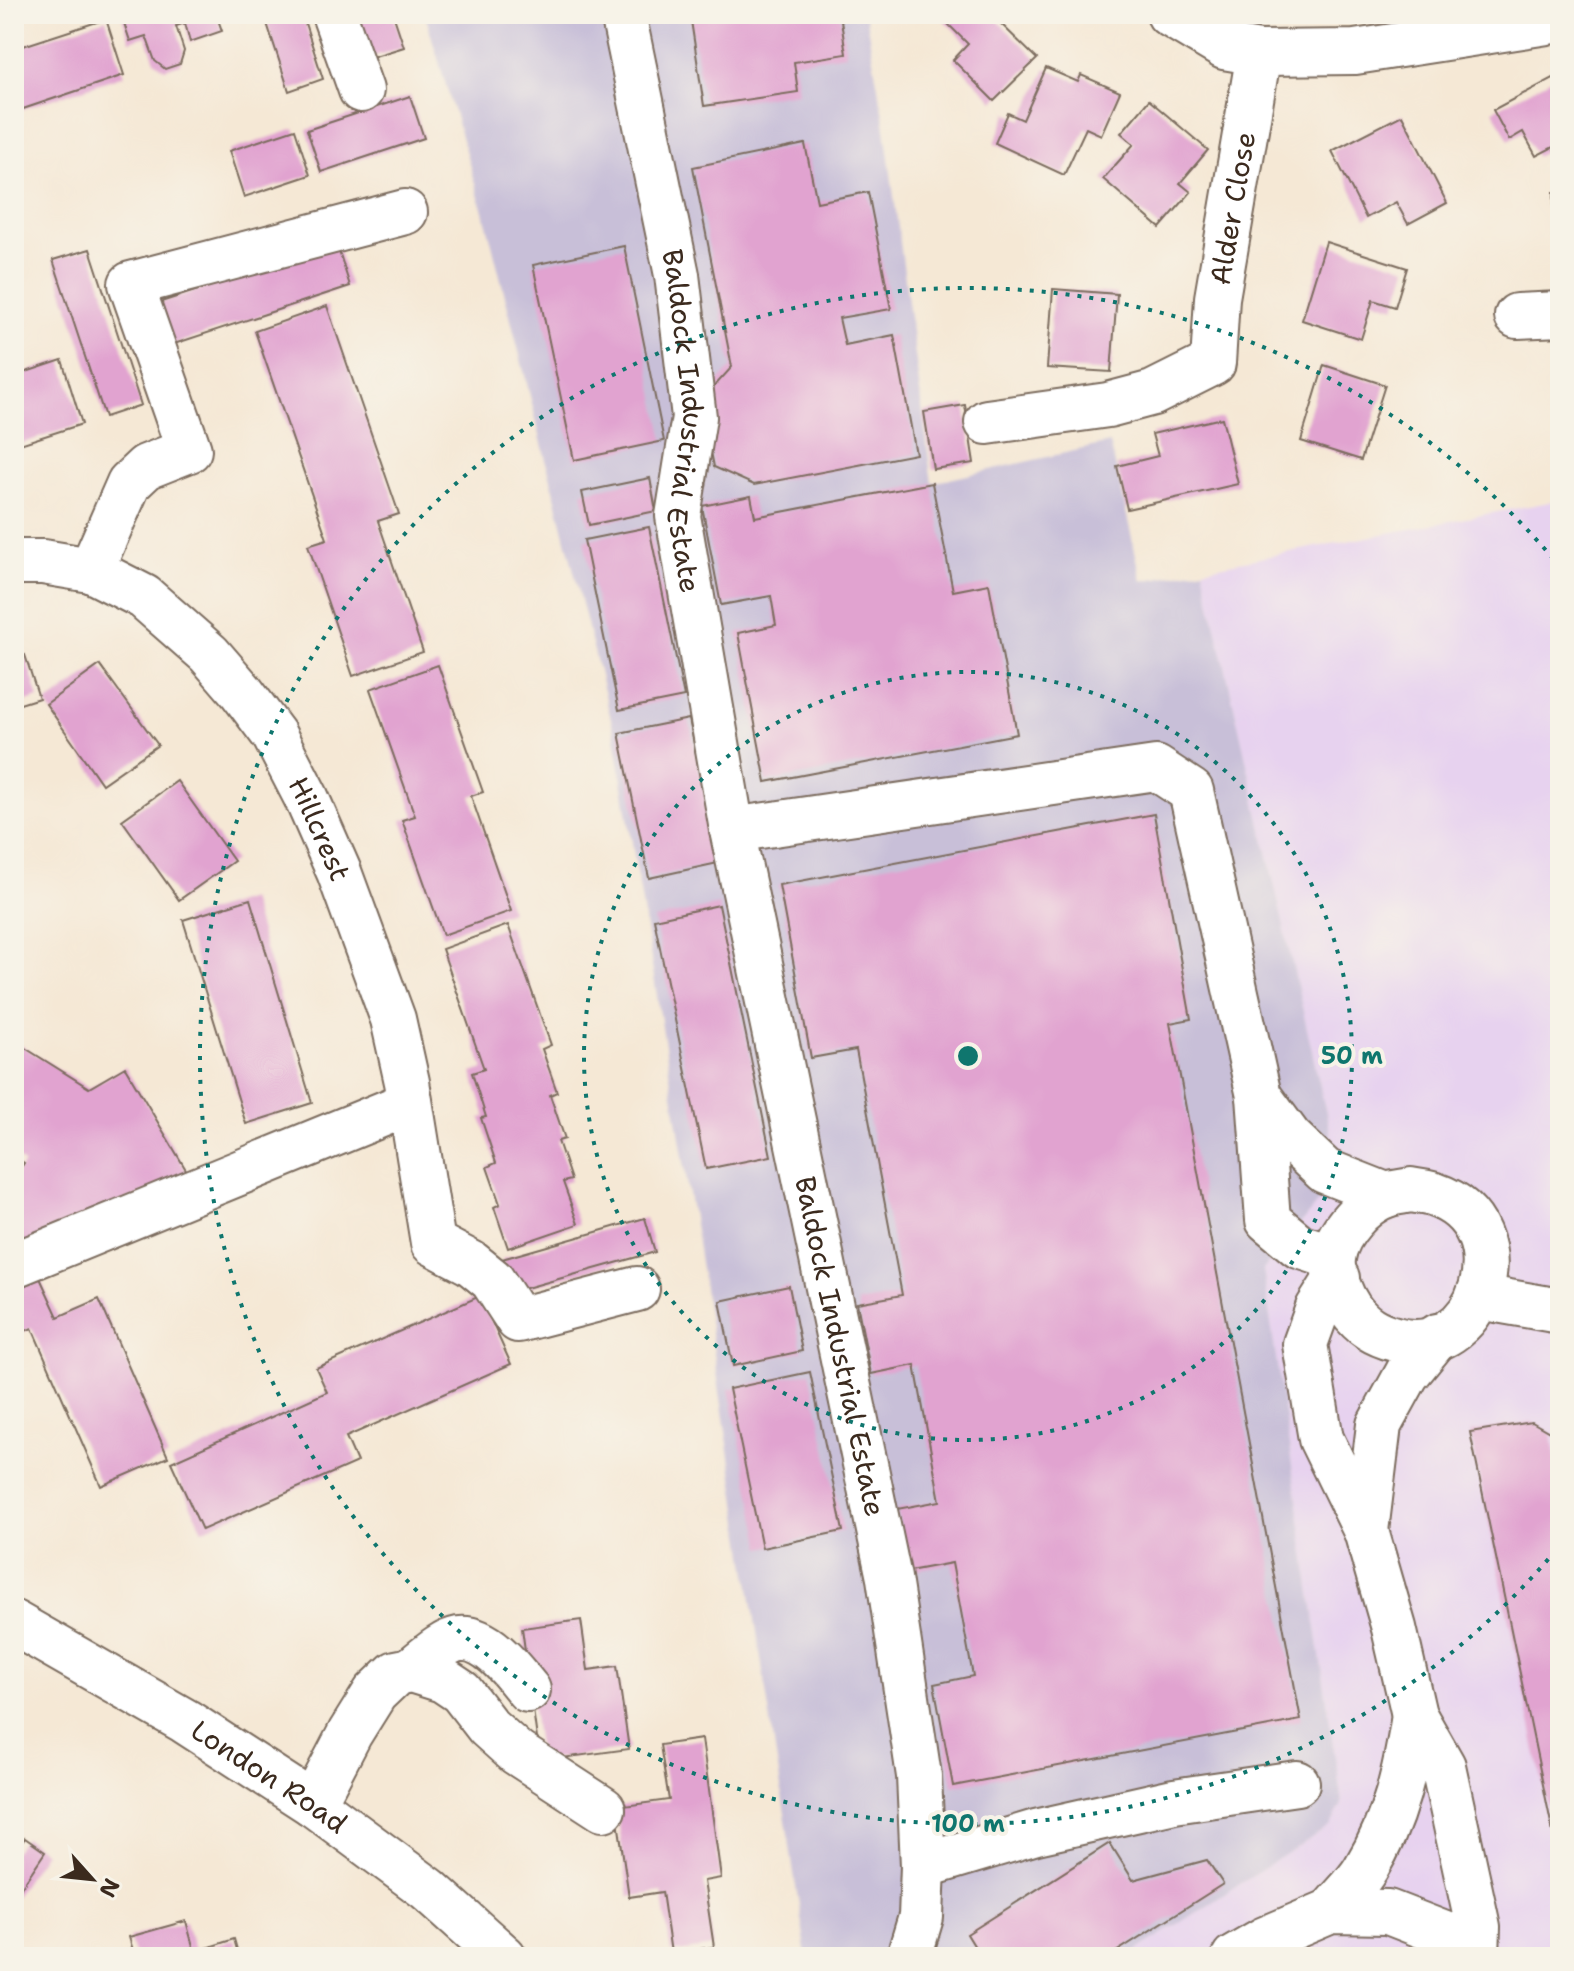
<svg xmlns="http://www.w3.org/2000/svg" width="1574" height="1971" font-family="'Shantell Sans',sans-serif">
<style>
.built{fill:#e7d2ef}
.industrial{fill:#c8bfd8}
.building{fill:#e1a3d0}
.lines{fill:none;stroke-linecap:round;stroke-linejoin:round}
.minor-casing{stroke:#7c6c5e;stroke-width:48}
.major-casing{stroke:#7c6c5e;stroke-width:48}
.minor{stroke:#fff;stroke-width:44}
.major{stroke:#fff;stroke-width:44}
.ring{fill:none;stroke:#0f766e;stroke-width:4;stroke-dasharray:4 8}
.labels{text-anchor:middle;dominant-baseline:central;stroke-width:8;stroke-linejoin:round;paint-order:stroke}
.street-label{font-size:28px;fill:#3b2a1e;stroke:#f7f3e8}
.centre{fill:#0f766e;stroke:#f7f3e8;stroke-width:4}
.ring-label{font-size:24px;text-anchor:middle;font-weight:bold;fill:#0f766e;stroke:#f7f3e8;stroke-width:8;stroke-linejoin:round;paint-order:stroke}
</style>
<rect width="100%" height="100%" fill="#f7f3e8"/>
<filter id="ink" filterUnits="userSpaceOnUse"><feTurbulence type="fractalNoise" baseFrequency=".0125" numOctaves="2"/><feDisplacementMap in="SourceGraphic" scale="16" xChannelSelector="R" yChannelSelector="G"/><feConvolveMatrix kernelMatrix="1 2 1 2 8 2 1 2 1" color-interpolation-filters="sRGB"/></filter>
<filter id="wash" filterUnits="userSpaceOnUse"><feTurbulence type="fractalNoise" baseFrequency=".006" numOctaves="4" result="noise"/><feDisplacementMap in="SourceGraphic" scale="32" xChannelSelector="R" yChannelSelector="G"/><feGaussianBlur stdDeviation="1.8" result="paint"/><feColorMatrix in="noise" values="0 0 0 0 0 0 0 0 0 0 0 0 0 0 0 0 0 1.4 0 .05"/><feComposite in="paint" operator="in"/></filter>
<g filter="url(#wash)">
<rect width="100%" height="100%" fill="#f5e8d5"/>
<!-- built -->
<path class="built" d="M1560,500V1957H1127L1331,1825L1342,1804L1263,1270L1340,1175L1203,569Z"/>
<!-- industrial -->
<path class="industrial" d="M425,14H865L884,121L932,483L1110,443L1142,581L1203,569L1340,1175L1263,1270L1342,1804L1331,1825L1127,1957H807L696,1236L614,731L488,228Z"/>
<g id="blocks">
<!-- building -->
<g class="building">
<path d="M121,14H216L222,31L190,42L185,23L176,26L184,51L180,64L165,69L155,61L146,36L130,41Z"/>
<path d="M264,14H302L323,79L289,91Z"/>
<path d="M350,14H393L404,47L365,59Z"/>
<path d="M690,14H840L846,54L794,62L798,92L704,106Z"/>
<path d="M943,14H999L995,18L1037,59L994,101L953,60L968,44L940,16Z"/>
<path d="M106,19L124,75L14,112V49Z"/>
<path d="M1046,68L1078,82L1081,75L1120,92L1101,135L1086,128L1064,175L995,143L1008,113L1023,120Z"/>
<path d="M1559,75L1560,77V159L1553,147L1536,156L1523,132L1509,140L1493,110Z"/>
<path d="M410,96L424,138L321,172L307,130Z"/>
<path d="M1149,100L1208,150L1180,183L1191,192L1160,228L1103,179L1134,144L1121,133Z"/>
<path d="M1402,115L1447,203L1408,224L1396,202L1366,218L1332,151Z"/>
<path d="M295,129L310,175L244,197L229,151Z"/>
<path d="M805,144L817,202L868,192L891,309L839,318L845,345L894,335L916,454L754,485L714,467L701,401L732,367L693,167Z"/>
<path d="M1554,192H1560V270H1553Z"/>
<path d="M1326,242L1407,268L1395,307L1373,300L1361,339L1302,320Z"/>
<path d="M337,245L350,286L171,345L158,303Z"/>
<path d="M624,246L664,441L574,460L533,265Z"/>
<path d="M90,249L141,405L105,417L53,260Z"/>
<path d="M1053,289L1117,294L1111,372L1047,368Z"/>
<path d="M327,306L399,514L378,521L423,652L353,676L308,545L327,539L255,331Z"/>
<path d="M62,360L82,424L14,446V376Z"/>
<path d="M1324,365L1385,385L1361,460L1301,441Z"/>
<path d="M965,405L974,463L933,469L924,412Z"/>
<path d="M1222,418L1238,484L1127,509L1117,466L1158,456L1152,434Z"/>
<path d="M650,478L656,511L589,525L582,492Z"/>
<path d="M932,483L953,591L989,584L1017,734L766,782L738,633L776,625L771,596L721,605L702,506L751,496L755,517Z"/>
<path d="M649,527L684,697L619,710L584,540Z"/>
<path d="M25,655L39,698L14,706V658Z"/>
<path d="M100,665L158,745L102,784L46,704Z"/>
<path d="M438,665L483,792L471,796L511,911L443,935L402,820L415,816L370,689Z"/>
<path d="M689,719L718,863L649,878L619,733Z"/>
<path d="M177,781L234,861L179,900L122,820Z"/>
<path d="M1154,814L1191,1019L1170,1023L1301,1720L953,1786L934,1684L973,1676L952,1563L909,1571L897,1509L940,1501L915,1365L871,1374L857,1303L902,1295L856,1050L811,1058L779,885Z"/>
<path d="M250,899L312,1103L246,1124L183,920Z"/>
<path d="M719,905L771,1156L706,1169L654,919Z"/>
<path d="M508,925L551,1045L542,1049L557,1092L550,1095L565,1139L558,1141L571,1180L563,1182L578,1224L508,1248L494,1207L500,1204L487,1167L496,1163L481,1118L486,1117L472,1073L484,1069L442,949Z"/>
<path d="M14,1041L89,1088L125,1067L188,1173L14,1249V1178L24,1163L14,1156Z"/>
<path d="M645,1218L655,1252L512,1292L502,1259Z"/>
<path d="M35,1267L58,1317L99,1299L168,1457L101,1486L32,1328L21,1333L14,1318V1276Z"/>
<path d="M789,1286L802,1351L733,1366L720,1301Z"/>
<path d="M480,1296L511,1364L346,1437L357,1462L202,1530L171,1462L327,1392L316,1368Z"/>
<path d="M810,1372L843,1531L762,1548L729,1389Z"/>
<path d="M1532,1422L1551,1433L1560,1479L1559,1862L1470,1432Z"/>
<path d="M581,1620L588,1670L617,1666L629,1749L540,1761L522,1628Z"/>
<path d="M702,1739L721,1878L704,1881L714,1947L671,1953L662,1892L629,1897L616,1807L669,1800L660,1745Z"/>
<path d="M25,1838L45,1852L14,1898V1853Z"/>
<path d="M1110,1843L1133,1880L1207,1860L1223,1884L1108,1957H981L967,1934Z"/>
<path d="M186,1921L196,1957H135L129,1937Z"/>
<path d="M234,1939L239,1957H202L200,1950Z"/>
</g>
</g>
</g>
<g filter="url(#ink)">
<use href="#blocks" fill-opacity="0" stroke="#7c6c5e" stroke-width="2"/>
<g class="lines">
<defs>
<g id="minor">
<path d="M334,14L361,90"/>
<path id="s1" d="M623,14L677,275L694,417L678,516L732,830L889,1578L919,1776L923,1866L921,1917L909,1957"/>
<path d="M1169,14L1224,47L1259,53L1355,52L1560,20"/>
<path d="M1517,316L1560,314"/>
<path id="s2" d="M987,422L1108,405L1153,393L1213,363L1217,298L1259,53"/>
<path id="s3" d="M14,562H43L91,570L144,597L209,654L241,691L274,735L306,797L339,872L393,1019L407,1082L433,1243L471,1263L492,1280L518,1320L637,1289"/>
<path d="M91,570L129,483L146,467L189,450L131,284L405,212"/>
<path d="M732,830L1156,768L1191,791L1259,1096L1268,1220L1299,1246L1333,1257"/>
<path d="M1259,1096L1290,1138L1325,1171L1386,1195"/>
<path d="M1411,1190C1419,1192 1428,1192 1435,1195C1525,1226 1481,1364 1395,1339C1376,1334 1362,1326 1350,1309C1342,1297 1331,1273 1333,1258C1336,1233 1364,1202 1387,1195C1395,1192 1403,1192 1411,1190Z"/>
<path d="M14,1265L410,1103"/>
<path d="M1337,1278L1318,1308L1305,1344L1321,1439L1366,1531L1394,1628L1414,1715L1443,1766L1478,1927L1477,1957"/>
<path d="M1480,1297L1560,1311"/>
<path d="M1366,1531L1379,1425L1407,1374L1438,1336"/>
<path d="M411,1670C424,1660 442,1642 459,1639C487,1636 513,1671 528,1690"/>
<path d="M313,1804L350,1733L375,1693L396,1673L411,1670L443,1680L461,1692L488,1727L517,1753L603,1809"/>
<path d="M923,1866L1036,1832L1174,1801L1297,1783"/>
<path d="M1331,1911C1342,1897 1357,1884 1366,1868C1395,1820 1406,1769 1414,1715"/>
<path d="M1234,1957L1265,1939L1331,1911L1388,1912L1442,1933L1473,1957"/>
</g>
<g id="major">
<path id="s4" d="M14,1623L185,1721L313,1804L428,1889L504,1957"/>
</g>
</defs>
<!-- minor casing -->
<use href="#minor" class="minor-casing"/>
<!-- major casing -->
<use href="#major" class="major-casing"/>
<!-- minor -->
<use href="#minor" class="minor"/>
<!-- major -->
<use href="#major" class="major"/>
</g>
</g>
<!-- distance rings -->
<g class="ring">
<circle cx="968" cy="1056" r="384"/>
<path d="M1556 1550A768 768 0 1 1 1556 562"/>
</g>
<g class="labels">
<!-- street labels -->
<g class="street-label">
<text stroke="none"><textPath href="#s2" startOffset="392">Alder Close</textPath></text>
<text stroke="none"><textPath href="#s1" startOffset="414">Baldock Industrial Estate</textPath></text>
<text stroke="none"><textPath href="#s3" startOffset="432">Hillcrest</textPath></text>
<text stroke="none"><textPath href="#s1" startOffset="1356">Baldock Industrial Estate</textPath></text>
<text stroke="none"><textPath href="#s4" startOffset="298">London Road</textPath></text>
</g>
</g>
<circle cx="968" cy="1056" r="12" class="centre"/>
<g class="ring-label">
<text x="1352" y="1064">50 m</text>
<text x="968" y="1832">100 m</text>
</g>
<!-- margin -->
<rect width="1574" height="1971" fill="none" stroke="#f7f3e8" stroke-width="48"/>
<!-- north arrow -->
<g transform="translate(92 1879) rotate(117)" stroke="#f7f3e8" stroke-width="6" paint-order="stroke">
<path d="M0-6L14 30L0 20L-14 30Z" fill="#3b2a1e"/>
<text y="-12" font-size="22" font-weight="bold" text-anchor="middle" fill="#3b2a1e">N</text>
</g>
</svg>
